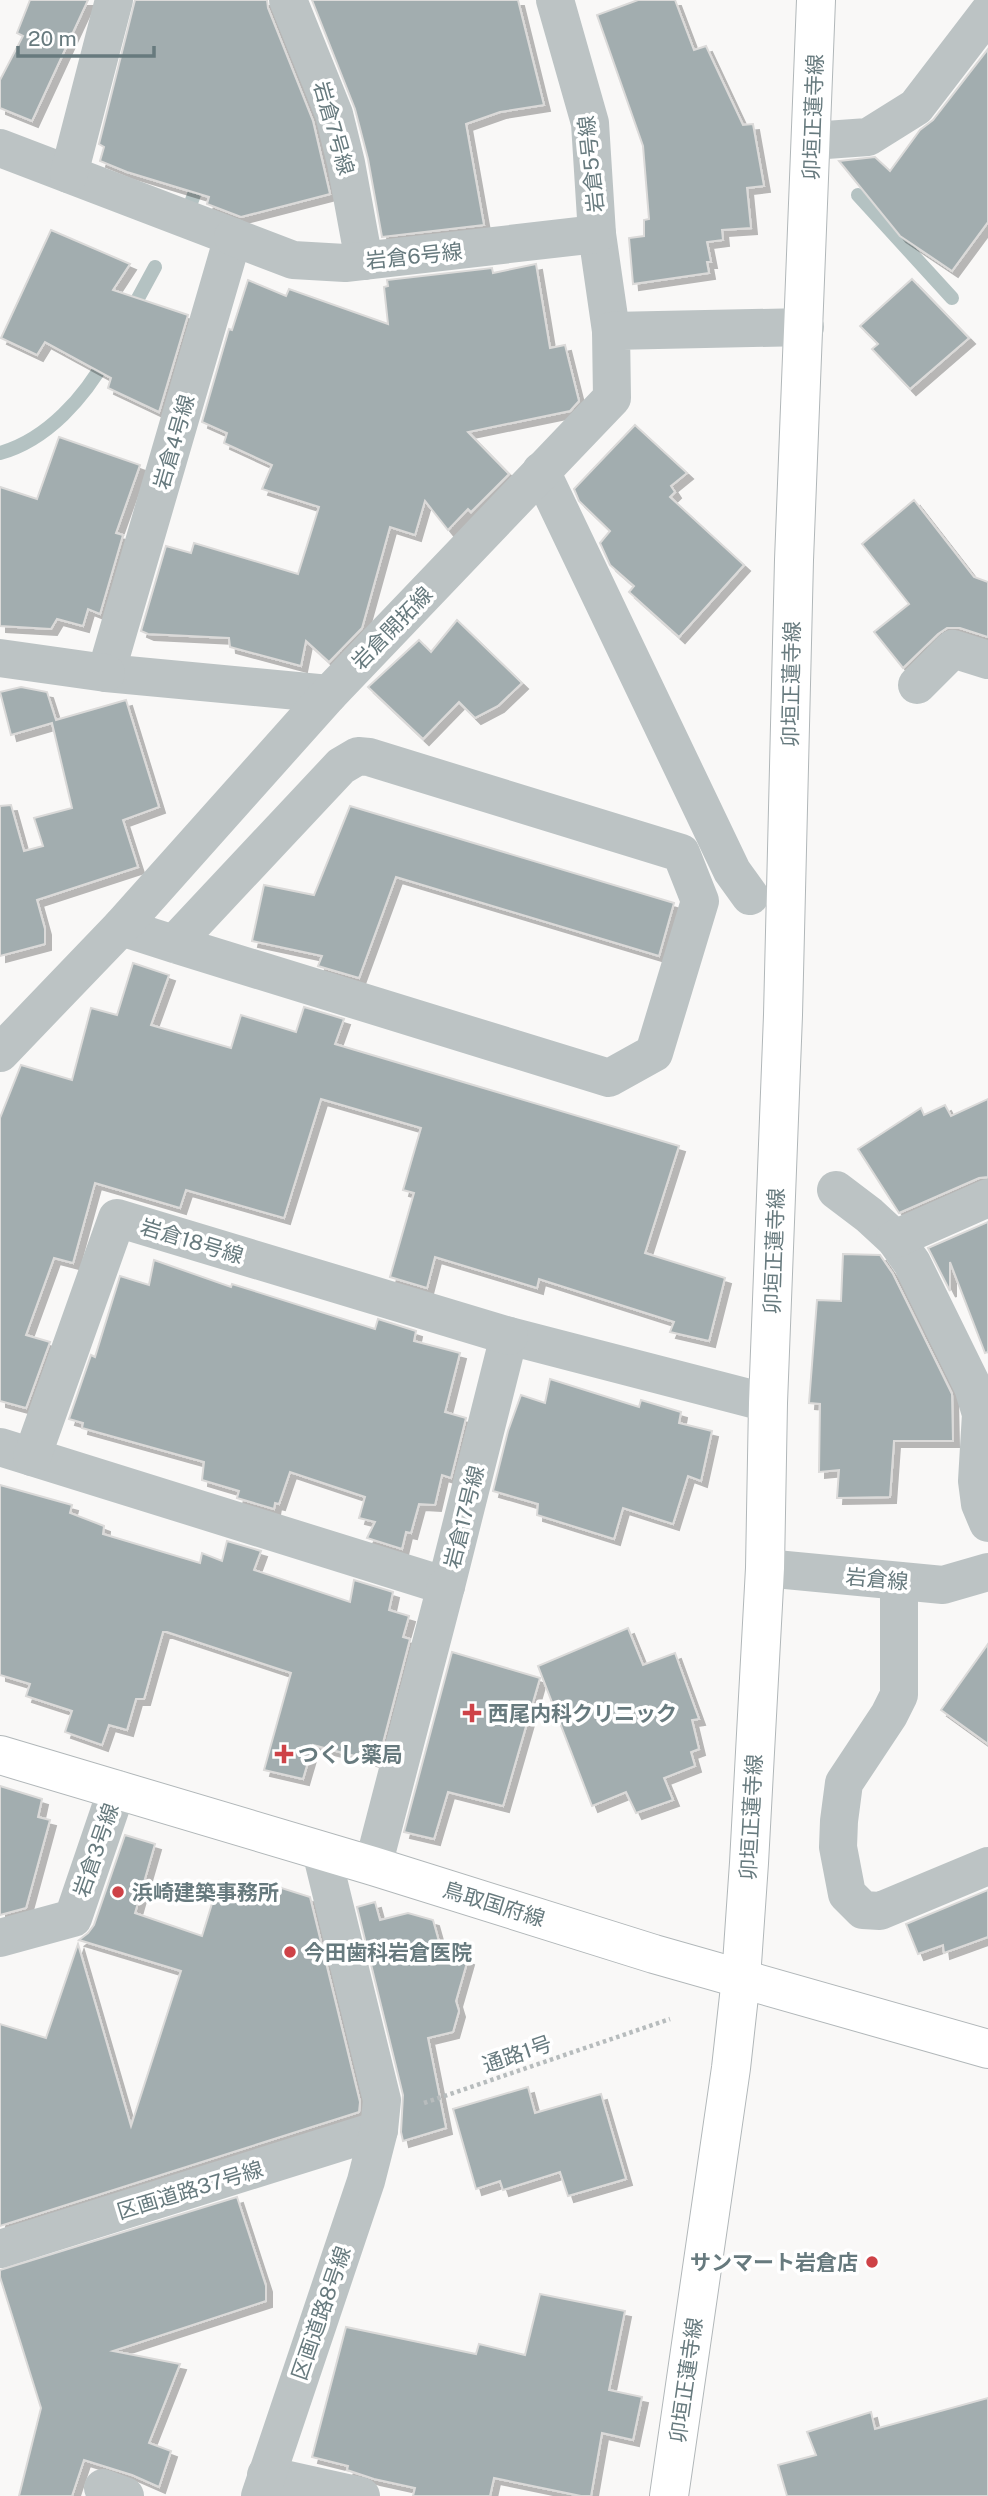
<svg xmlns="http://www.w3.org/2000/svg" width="988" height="2496" font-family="'Public Sans','Noto Sans JP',sans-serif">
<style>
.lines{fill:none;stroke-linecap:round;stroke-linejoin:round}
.stream{stroke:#b4c2c2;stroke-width:14}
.building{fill:#a2adaf;stroke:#dbdad9;stroke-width:2;filter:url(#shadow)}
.major-casing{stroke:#b1b7b9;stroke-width:40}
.path{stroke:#b7bcbd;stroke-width:4.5;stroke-dasharray:3.5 3.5;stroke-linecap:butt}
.minor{stroke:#bcc3c4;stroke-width:38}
.major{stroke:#fff;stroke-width:38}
.poi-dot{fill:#ce4247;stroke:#fff;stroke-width:2.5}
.labels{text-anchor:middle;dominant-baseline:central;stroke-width:7;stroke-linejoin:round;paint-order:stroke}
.street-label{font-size:21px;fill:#677a7e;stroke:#fff}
.poi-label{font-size:21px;font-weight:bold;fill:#677a7e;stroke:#fff;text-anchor:start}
</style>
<defs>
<filter id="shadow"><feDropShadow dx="6" dy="6" stdDeviation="0" flood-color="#0004"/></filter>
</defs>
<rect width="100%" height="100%" fill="#f9f8f7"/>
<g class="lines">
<!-- stream -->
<g class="stream">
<path d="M858,195L952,298"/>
<path d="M191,203L201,175"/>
<path d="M129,315L155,267"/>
<path d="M0,453C47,440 85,397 108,355"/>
</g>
</g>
<!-- building -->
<g class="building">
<path d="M30,0H88L32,121L0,108V80L23,36L17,33Z"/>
<path d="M135,0H267L268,8L313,121L330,194L241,217L207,204L209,197L127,172L100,161L104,147L99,144Z"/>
<path d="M312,0H518L544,105L500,112L466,124L484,225L382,237L368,159L355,109Z"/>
<path d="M638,0H675L694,50L706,46L743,125L753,124L764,186L747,188L751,228L722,230L723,240L707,242L711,262H707L709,273L633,284L629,238L644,236V220L649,219L643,146L597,15Z"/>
<path d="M988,49V222L952,271L900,236L839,161L875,157L890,171L920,130L933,120Z"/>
<path d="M51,230L130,264L113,290L188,315L159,412L108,388L111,378L45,342L37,355L1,338Z"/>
<path d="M536,264L550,348L565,345L579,401L570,411L468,432L509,474L471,512L468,509L448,530L425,501L415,535L390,527L362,628L329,662L306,641L301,666L230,647L229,638L148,634L141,631L166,546L191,553L194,543L298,574L319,507L262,489L272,465L224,443L227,433L202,422L229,329L232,330L248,280L286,296L289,289L388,324L384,287L388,286L387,280L492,268L493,273Z"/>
<path d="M912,279L969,338L910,389L872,349L878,344L860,326Z"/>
<path d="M635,425L687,473L671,486L675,492L670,497L744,565L679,637L629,592L634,586L610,565L600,543L610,531L579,501L574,489Z"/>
<path d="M59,437L140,465L116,533L123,535L100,614L88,609L83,626L57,619L51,629L0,626V487L37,499Z"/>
<path d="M914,500L974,577L988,582V637L960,628H947L938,634L903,668L874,632L909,604L862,544Z"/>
<path d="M457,620L522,683L498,706L475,718L459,702L423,739L368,687L419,640L431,652Z"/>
<path d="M21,687L47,692L56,720L126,700L159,807L123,820L138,867L37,900L45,929V944L0,956V806L11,805L24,851L43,846L34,818L72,808L52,723L11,735L0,692Z"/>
<path d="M350,806L674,903L659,956L396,877L359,978L318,966L322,956L252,941L264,885L314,895Z"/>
<path d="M133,963L169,975L151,1025L231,1048L241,1015L296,1032L304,1007L344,1019L335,1044L679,1146L645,1253L725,1278L709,1341L670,1332L674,1322L539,1279L537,1288L435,1257L427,1288L390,1277L414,1193L403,1190L421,1128L321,1099L284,1218L186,1190L180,1208L95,1183L73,1263L54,1258L26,1335L50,1342L26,1408L0,1401V1118L21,1065L72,1080L91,1008L117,1015Z"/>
<path d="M988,1099V1177L979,1178L899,1213L858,1149L921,1108L924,1115L945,1105L951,1116Z"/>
<path d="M988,1222V1352L985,1353L950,1262V1291L928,1248Z"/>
<path d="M843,1254L880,1255L893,1274L952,1394L953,1441H894L890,1497L837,1498L839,1470L819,1472L820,1404L809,1403L817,1300L841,1301Z"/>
<path d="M154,1260L231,1287L232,1284L375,1329L378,1319L416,1331L414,1341L460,1353L445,1412L466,1418L451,1478L442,1475L435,1505L419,1504L411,1533L406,1532L402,1549L367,1538L375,1522L359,1518L365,1497L290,1472L279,1504L275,1503L274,1509L237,1498L239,1491L202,1480L204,1462L82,1428L83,1423L69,1419L91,1355L95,1357L120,1276L149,1285Z"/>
<path d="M550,1379L639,1407L641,1400L681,1412L679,1423L712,1431L701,1481L688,1476L673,1524L623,1508L614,1539L537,1515L538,1504L493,1491L508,1431L521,1395L545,1403Z"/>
<path d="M0,1485L72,1505L70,1513L104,1526L103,1534L200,1563L202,1553L222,1561L227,1541L261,1551L254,1570L350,1602L354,1580L393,1592L389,1610L409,1616L403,1637L410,1639L378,1762L313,1745L303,1779L264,1770L291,1673L167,1632H163L144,1699H136L127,1730L109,1725L102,1745L65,1732L72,1711L26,1696L30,1684L0,1675Z"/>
<path d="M628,1628L643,1665L675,1653L699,1719L692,1720L699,1749L691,1752L695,1766L664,1778L673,1800L636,1813L626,1792L592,1806L538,1666Z"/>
<path d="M988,1644V1744L941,1710Z"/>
<path d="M452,1652L540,1678L503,1806L448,1792L434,1839L404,1832Z"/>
<path d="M0,1786L42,1799L38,1817L50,1820L26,1908L0,1915Z"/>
<path d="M125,1835L155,1844L135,1913L202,1936L219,1881L268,1897L272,1885L310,1897L360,2102L359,2112L0,2226V2024L46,2038L78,1944L131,2126L181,1971L79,1940L88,1933L94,1925Z"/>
<path d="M988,1890V1937L944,1953L943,1945L918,1954L906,1924Z"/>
<path d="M375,1902L380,1920L408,1913L433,1920L440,1945L468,1959L456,2001L459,2011L453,2032L428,2038L446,2128L403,2141L401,2132L403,2095L357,1907Z"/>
<path d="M528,2087L535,2113L601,2094L626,2179L568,2196L560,2172L503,2190L500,2181L476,2189L453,2109Z"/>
<path d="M237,2197L266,2286V2301L113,2351L180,2364L149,2443L171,2451L159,2487L132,2475L84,2460L72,2496H19L41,2408L0,2277V2270Z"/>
<path d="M540,2294L625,2311L609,2390L642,2397L633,2440L602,2433L591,2496H581L494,2478L490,2496H413L415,2488L374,2479L347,2470L348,2466L312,2457L346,2327L476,2354L479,2344L525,2355Z"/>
<path d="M988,2398V2496H787L778,2465L816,2455L807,2432L871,2412L875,2429Z"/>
</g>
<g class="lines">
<defs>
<g id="major">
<path d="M0,1755L373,1866L654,1954L988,2049"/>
<path d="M669,2496L731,2068L741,1978L749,1863L765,1568L768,1403L783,1015L794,560L816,0"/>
</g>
</defs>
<!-- major casing -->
<use href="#major" class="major-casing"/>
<!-- path -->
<path class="path" d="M424,2103L670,2019"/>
<!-- minor -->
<g class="minor">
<path d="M288,0L334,114L346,163L364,261"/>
<path d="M555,0L590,123L597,234L611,331"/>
<path d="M812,141L868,137L916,107L988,13"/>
<path d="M0,148L233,237L106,673L329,694"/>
<path d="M69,174L114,0"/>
<path d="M233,237L293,260L345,263L597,234"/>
<path d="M541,471L732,871L750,896"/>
<path d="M0,658L106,673"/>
<path d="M917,685L953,649L988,660"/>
<path d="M121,927L174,944L609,1078L654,1053L700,901L681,853L369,757L358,756L341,766L174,944"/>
<path d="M0,1053L121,927L329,694L612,398L611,331L805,327"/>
<path d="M836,1190L869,1215L895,1239L912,1263L973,1387L981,1414L977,1481L980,1504L988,1523"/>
<path d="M895,1239L988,1198"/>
<path d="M0,1447L446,1586L509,1336L768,1403"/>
<path d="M32,1457L117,1218L509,1336"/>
<path d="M765,1568L943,1585L988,1572"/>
<path d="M899,1581V1695L889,1715L844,1783L839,1821L838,1847L847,1894L863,1910L880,1911L988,1866"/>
<path d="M373,1866L446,1586"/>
<path d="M0,1938L73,1918L117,1789"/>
<path d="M0,2249L379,2130"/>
<path d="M266,2475L361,2496"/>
<path d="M103,2488L125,2496"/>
<path d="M260,2496L366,2181L379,2130L382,2100L321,1851"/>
</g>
<!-- major -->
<use href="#major" class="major"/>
</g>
<!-- markers -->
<g class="poi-dot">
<path d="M468.5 1702.5h7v7h7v7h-7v7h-7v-7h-7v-7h7z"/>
<path d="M280.5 1743.5h7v7h7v7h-7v7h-7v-7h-7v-7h7z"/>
<circle cx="118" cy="1892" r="7"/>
<circle cx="290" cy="1952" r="7"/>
<circle cx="872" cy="2262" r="7"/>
</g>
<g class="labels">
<!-- street labels -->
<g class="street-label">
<text transform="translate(813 117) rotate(-88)">卯垣正蓮寺線</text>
<text transform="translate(334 128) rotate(74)">岩倉7号線</text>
<text transform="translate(591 164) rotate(-96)">岩倉5号線</text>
<text transform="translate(414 256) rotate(-6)">岩倉6号線</text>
<text transform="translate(174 442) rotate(-74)">岩倉4号線</text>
<text transform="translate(392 628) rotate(-46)">岩倉開拓線</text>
<text transform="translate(791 684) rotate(-89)">卯垣正蓮寺線</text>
<text transform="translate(192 1241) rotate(17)">岩倉18号線</text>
<text transform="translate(774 1251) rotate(-88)">卯垣正蓮寺線</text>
<text transform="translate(464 1517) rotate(-76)">岩倉17号線</text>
<text transform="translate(877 1579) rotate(5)">岩倉線</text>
<text transform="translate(751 1817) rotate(-87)">卯垣正蓮寺線</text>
<text transform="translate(96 1850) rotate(-71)">岩倉3号線</text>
<text transform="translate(494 1904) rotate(17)">鳥取国府線</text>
<text transform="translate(517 2054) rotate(-19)">通路1号</text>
<text transform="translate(190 2190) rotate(-17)">区画道路37号線</text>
<text transform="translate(321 2313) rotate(-71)">区画道路8号線</text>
<text transform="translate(686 2380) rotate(-82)">卯垣正蓮寺線</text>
</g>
<!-- poi labels -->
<g class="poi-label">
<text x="488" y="1713">西尾内科クリニック</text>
<text x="298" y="1754">つくし薬局</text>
<text x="132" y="1892">浜崎建築事務所</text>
<text x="304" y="1952">今田歯科岩倉医院</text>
<text x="858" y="2262" text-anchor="end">サンマート岩倉店</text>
</g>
</g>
<!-- scale -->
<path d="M18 46v10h136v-10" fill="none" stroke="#677a7e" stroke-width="3.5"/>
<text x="28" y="46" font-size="21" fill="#677a7e" stroke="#ffffff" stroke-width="5" paint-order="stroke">20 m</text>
</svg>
